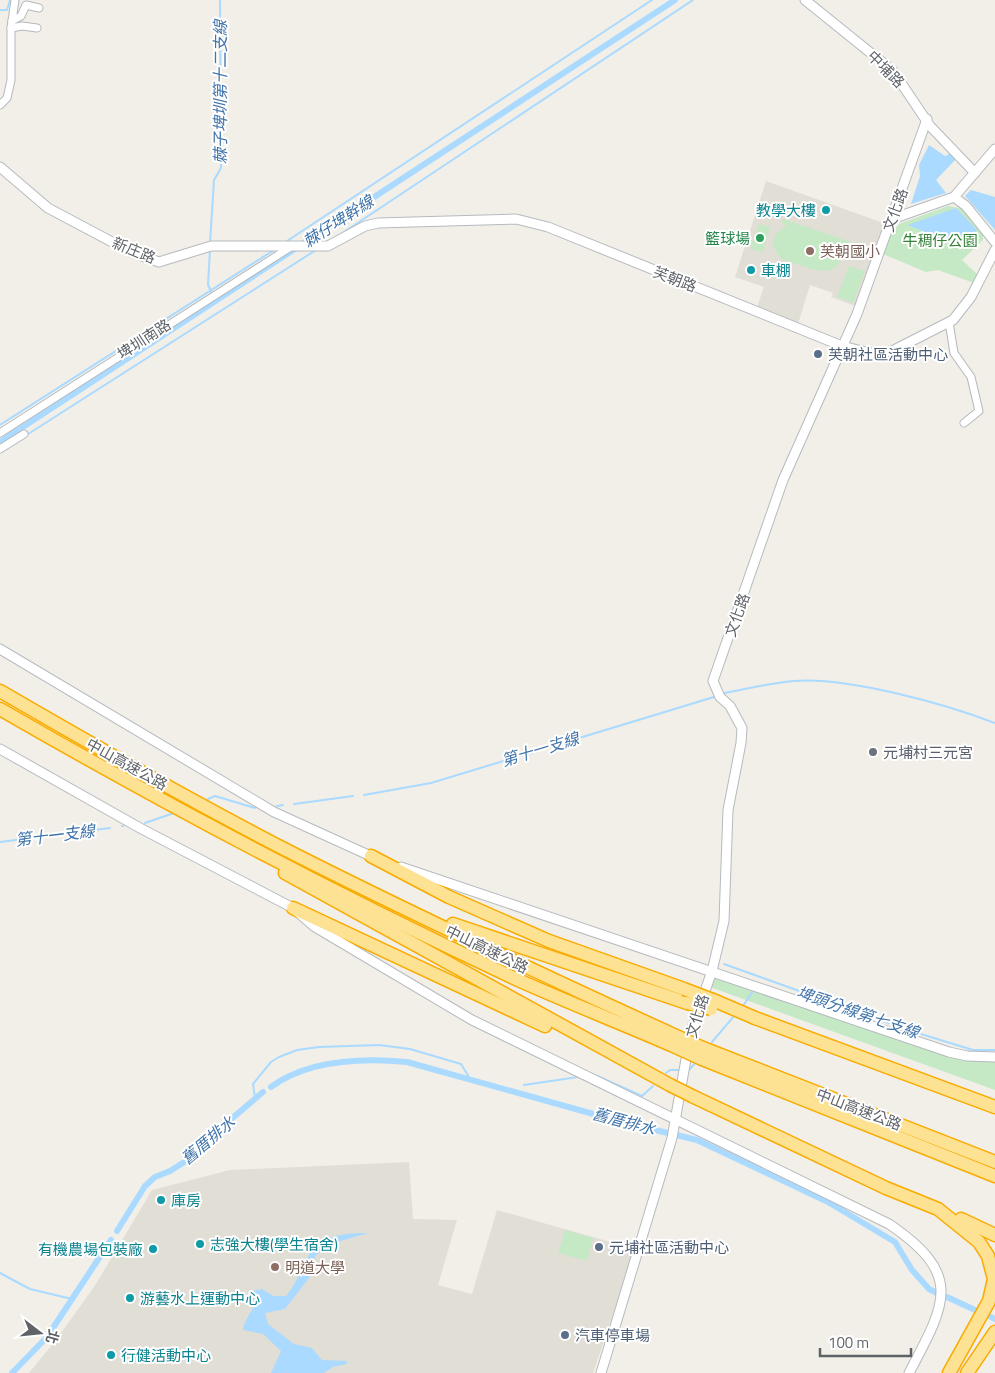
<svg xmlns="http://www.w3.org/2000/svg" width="995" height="1373" font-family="'Titillium Web','Noto Sans TC',sans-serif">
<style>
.education{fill:#e1ded6}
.green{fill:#c5e8c5}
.water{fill:#aadaff}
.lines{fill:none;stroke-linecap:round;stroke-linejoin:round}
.stream{stroke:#aadaff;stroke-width:2}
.canal{stroke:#aadaff;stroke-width:6}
.street-casing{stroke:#b5b8bc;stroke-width:9}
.secondary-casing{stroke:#b6babf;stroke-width:11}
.highway-casing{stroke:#f9ab00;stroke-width:15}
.street{stroke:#fff;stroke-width:7}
.secondary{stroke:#fff;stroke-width:9}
.highway{stroke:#fde293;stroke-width:12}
.highway-bridge-casing{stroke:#f9ab00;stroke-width:15;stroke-linecap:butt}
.highway-bridge{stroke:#fde293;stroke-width:12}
.culture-dot{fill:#0f9aa8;stroke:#fff;stroke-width:2}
.leisure-dot{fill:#2e9e5b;stroke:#fff;stroke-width:2}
.education-dot{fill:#8d6e63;stroke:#fff;stroke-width:2}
.service-dot{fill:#5c6f8a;stroke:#fff;stroke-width:2}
.worship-dot{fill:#6b7280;stroke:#fff;stroke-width:2}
.labels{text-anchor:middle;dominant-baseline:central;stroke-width:4;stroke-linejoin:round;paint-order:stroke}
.street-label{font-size:15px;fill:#5f6368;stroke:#fff}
.culture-label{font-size:15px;fill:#0d838f;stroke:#fff;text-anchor:start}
.leisure-label{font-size:15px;fill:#27864d;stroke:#fff;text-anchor:end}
.park-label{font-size:15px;fill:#348238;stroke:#fff}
.education-label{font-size:15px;fill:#785e54;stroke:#fff;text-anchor:start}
.service-label{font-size:15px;fill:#4e5e75;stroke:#fff;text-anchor:start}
.worship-label{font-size:15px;fill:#5b616d;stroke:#fff;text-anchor:start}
.water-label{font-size:16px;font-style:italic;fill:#4174aa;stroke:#fff}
</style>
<rect width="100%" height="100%" fill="#f1efe8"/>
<!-- education -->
<g class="education">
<path d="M766,181L886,224L855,306L831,297L833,293L810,285L798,324L757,307L764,287L735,277Z"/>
<path d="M409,1162L413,1219L457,1220L438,1285L472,1294L497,1210L635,1249L593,1373H29L56,1340L96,1284L152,1190L230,1170Z"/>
</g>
<!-- green -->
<g class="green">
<path d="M948,206L965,209L983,235V240L962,260L978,275L974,283L938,270L926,272L883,254L888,239L899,224Z"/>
<path d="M783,219L851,242L849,248L839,245C848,289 801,265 780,258L772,244L776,234L787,225L782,223Z"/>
<path d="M759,224L770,227L763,252L750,249Z"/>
<path d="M849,266L865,271L853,303L837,297Z"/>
<path d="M714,975L839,1017L929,1050L958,1057L995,1061V1090L710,987Z"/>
<path d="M565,1230L593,1238L587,1261L558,1253Z"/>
</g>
<!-- water -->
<g class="water">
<path d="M929,145L945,156L951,153L956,159L936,180L946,193L911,204L920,176L919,165Z"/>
<path d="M971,190L995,197V230L965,196Z"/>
<path d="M956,208L977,230L961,247L908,225Z"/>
<path d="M368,1233L334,1243L315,1256L309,1278L285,1309L265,1313L268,1324L294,1344L312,1348L322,1360L347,1361V1364L333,1367L324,1373H271L281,1351L263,1334L243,1330L244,1324L255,1304L252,1296L253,1291L262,1289L273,1296H286C297,1283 300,1269 309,1255C321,1234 347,1233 368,1233Z"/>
</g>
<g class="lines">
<!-- stream -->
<g class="stream">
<path d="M0,10H7L10,0"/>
<path d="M335,238L693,0"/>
<path d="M210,243L214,180L221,168L220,0"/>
<path d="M284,243L652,0"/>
<path d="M210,250L208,285L213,295"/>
<path d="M0,425L274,250"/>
<path d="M25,436L316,250"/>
<path d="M724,693C747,689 770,683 793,681C846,676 945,704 995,723"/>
<path d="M364,795L431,783L714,697"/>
<path d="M208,799L215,796L255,808"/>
<path d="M294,804L353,796"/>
<path d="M277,806L283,805"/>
<path d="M145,823L174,813"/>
<path d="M122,826H123"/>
<path d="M0,842L110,828"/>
<path d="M724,964L911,1031L973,1050H995"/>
<path d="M743,1006L753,991"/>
<path d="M712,1042L734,1016"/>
<path d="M689,1070L696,1062"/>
<path d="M666,1073L670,1070H679"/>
<path d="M595,1075L642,1096L653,1086"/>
<path d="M524,1085L578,1077"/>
<path d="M502,1090L508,1089"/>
<path d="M255,1098L253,1084L271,1062L279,1057L297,1050L319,1047L379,1045L410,1049L461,1064L472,1082"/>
<path d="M0,1273L30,1289L72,1299"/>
</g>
<!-- canal -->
<g class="canal">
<path d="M0,442L675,0"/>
<path d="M271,1087C308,1060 363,1058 407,1062L622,1122L697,1140L828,1202L895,1242L912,1270L929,1289L937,1293"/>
<path d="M117,1231L145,1186L155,1177L170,1171L189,1159L203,1143L263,1092"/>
<path d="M947,1297L975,1310"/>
<path d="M991,1317L995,1319"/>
<path d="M12,1373L47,1337L111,1240"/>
</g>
<defs>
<g id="street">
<path d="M12,21L21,16L26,5L39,8"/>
<path d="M11,28L22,26L37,28"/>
<path d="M0,105L7,98L11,80V28L15,0"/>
<path d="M949,322L954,353L971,377L979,411L964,423"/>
<path d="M0,433L289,248"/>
<path d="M0,449L24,434"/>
</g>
<g id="secondary">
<path d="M805,0L893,71L930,126L975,173"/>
<path d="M0,167L48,208L131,252L159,262L211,246H328L365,226L378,223L516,219L548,227L842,346L870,353H882L894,350L953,320L971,297L995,250"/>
<path d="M954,197L966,206L995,242"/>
<path d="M892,219L954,197L995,149"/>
<path d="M0,649L274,812L375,858"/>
<path d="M0,749L140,828L293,908L315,927L472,1020L889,1224C964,1275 946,1303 909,1373"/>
<path d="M401,867L949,1052L967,1056L995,1057"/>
<path d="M601,1373L672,1138L691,1031L712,971L724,921L728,810L741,743L742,728L730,706L720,697L713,681L783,480L857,314L927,119"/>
</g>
<g id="highway">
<path d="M0,691C98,748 196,804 296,855C421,918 547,977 674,1035"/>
<path d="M0,709C168,806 340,897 516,979C567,1002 618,1022 669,1044"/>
<path d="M371,856L449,897L549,941L684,989"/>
<path d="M285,873L670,1085"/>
<path d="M293,908L545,1026"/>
<path d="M453,924L687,1003"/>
<path d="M713,1000L755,1018L995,1107"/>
<path d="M703,1048L995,1162"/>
<path d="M702,1059L995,1176"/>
<path d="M692,1096L886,1188L938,1209L979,1242L988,1256L994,1279L989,1301L949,1373"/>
<path d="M961,1219L995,1235"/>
<path d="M967,1373L995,1332"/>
</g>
</defs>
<!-- street casing -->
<use href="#street" class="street-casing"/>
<!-- secondary casing -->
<use href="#secondary" class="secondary-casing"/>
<!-- highway casing -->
<use href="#highway" class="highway-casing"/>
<!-- street -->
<use href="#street" class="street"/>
<!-- secondary -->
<use href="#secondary" class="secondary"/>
<!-- highway -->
<use href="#highway" class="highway"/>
<defs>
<g id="highway-bridge">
<path d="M684,989L713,1000"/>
<path d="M687,1003L711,1009"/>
<path d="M674,1035L703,1048"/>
<path d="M669,1044L702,1059"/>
<path d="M670,1085L692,1096"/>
</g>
</defs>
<!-- highway-bridge casing -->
<use href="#highway-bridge" class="highway-bridge-casing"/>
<!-- highway-bridge -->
<use href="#highway-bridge" class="highway-bridge"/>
</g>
<!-- markers -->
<g class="culture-dot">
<circle cx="826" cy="210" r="5"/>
<circle cx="751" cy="270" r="5"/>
<circle cx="161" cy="1200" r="5"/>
<circle cx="200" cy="1244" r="5"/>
<circle cx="153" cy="1249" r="5"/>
<circle cx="130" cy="1298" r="5"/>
<circle cx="111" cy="1355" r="5"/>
</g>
<circle class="leisure-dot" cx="760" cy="238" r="5"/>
<g class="education-dot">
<circle cx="810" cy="251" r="5"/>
<circle cx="275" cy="1267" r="5"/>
</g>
<g class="service-dot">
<circle cx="818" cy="354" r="5"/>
<circle cx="599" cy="1247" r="5"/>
<circle cx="565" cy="1335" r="5"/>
</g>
<circle class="worship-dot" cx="873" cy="752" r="5"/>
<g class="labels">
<!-- street labels -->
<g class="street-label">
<text transform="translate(886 69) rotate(45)">中埔路</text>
<text transform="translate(895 210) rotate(-70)">文化路</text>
<text transform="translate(134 250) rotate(22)">新庄路</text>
<text transform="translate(675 279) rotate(21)">芙朝路</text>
<text transform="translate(144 339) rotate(-33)">埤圳南路</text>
<text transform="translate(737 615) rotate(-70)">文化路</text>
<text transform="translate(127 764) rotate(29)">中山高速公路</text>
<text transform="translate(487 949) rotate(26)">中山高速公路</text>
<text transform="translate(697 1016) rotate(-73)">文化路</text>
<text transform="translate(859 1109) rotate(21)">中山高速公路</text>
</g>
<!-- culture labels -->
<g class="culture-label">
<text x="816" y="210" text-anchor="end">教學大樓</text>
<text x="761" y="270">車棚</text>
<text x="171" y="1200">庫房</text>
<text x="210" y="1244">志強大樓(學生宿舍)</text>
<text x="143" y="1249" text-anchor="end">有機農場包裝廠</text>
<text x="140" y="1298">游藝水上運動中心</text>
<text x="121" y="1355">行健活動中心</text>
</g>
<!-- leisure labels -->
<g class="leisure-label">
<text x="750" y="238">籃球場</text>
</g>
<!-- park labels -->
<g class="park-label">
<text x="940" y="240">牛稠仔公園</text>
</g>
<!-- education labels -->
<g class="education-label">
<text x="820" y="251">芙朝國小</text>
<text x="285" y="1267">明道大學</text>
</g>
<!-- service labels -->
<g class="service-label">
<text x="828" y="354">芙朝社區活動中心</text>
<text x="609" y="1247">元埔社區活動中心</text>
<text x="575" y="1335">汽車停車場</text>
</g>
<!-- worship labels -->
<g class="worship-label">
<text x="883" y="752">元埔村三元宮</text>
</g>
<!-- water labels -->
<g class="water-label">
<text transform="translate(220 92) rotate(-90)">棘子埤圳第十二支線</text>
<text transform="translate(338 221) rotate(-33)">棘仔埤幹線</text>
<text transform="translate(540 749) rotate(-17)">第十一支線</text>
<text transform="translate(55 835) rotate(-7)">第十一支線</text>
<text transform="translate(858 1012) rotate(19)">埤頭分線第七支線</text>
<text transform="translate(624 1121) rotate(15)">舊厝排水</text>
<text transform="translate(208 1140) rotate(-40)">舊厝排水</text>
</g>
</g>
<!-- north arrow -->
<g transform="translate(40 1333) rotate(106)" stroke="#ffffff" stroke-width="4" paint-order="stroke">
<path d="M0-4L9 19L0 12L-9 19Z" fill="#5f6368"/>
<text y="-8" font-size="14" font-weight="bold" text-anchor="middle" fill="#5f6368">北</text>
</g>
<!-- scale -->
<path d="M820 1348v8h91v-8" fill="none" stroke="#5f6368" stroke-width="2.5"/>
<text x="828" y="1348" font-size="15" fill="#5f6368" stroke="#ffffff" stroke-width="4" paint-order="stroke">100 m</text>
</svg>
